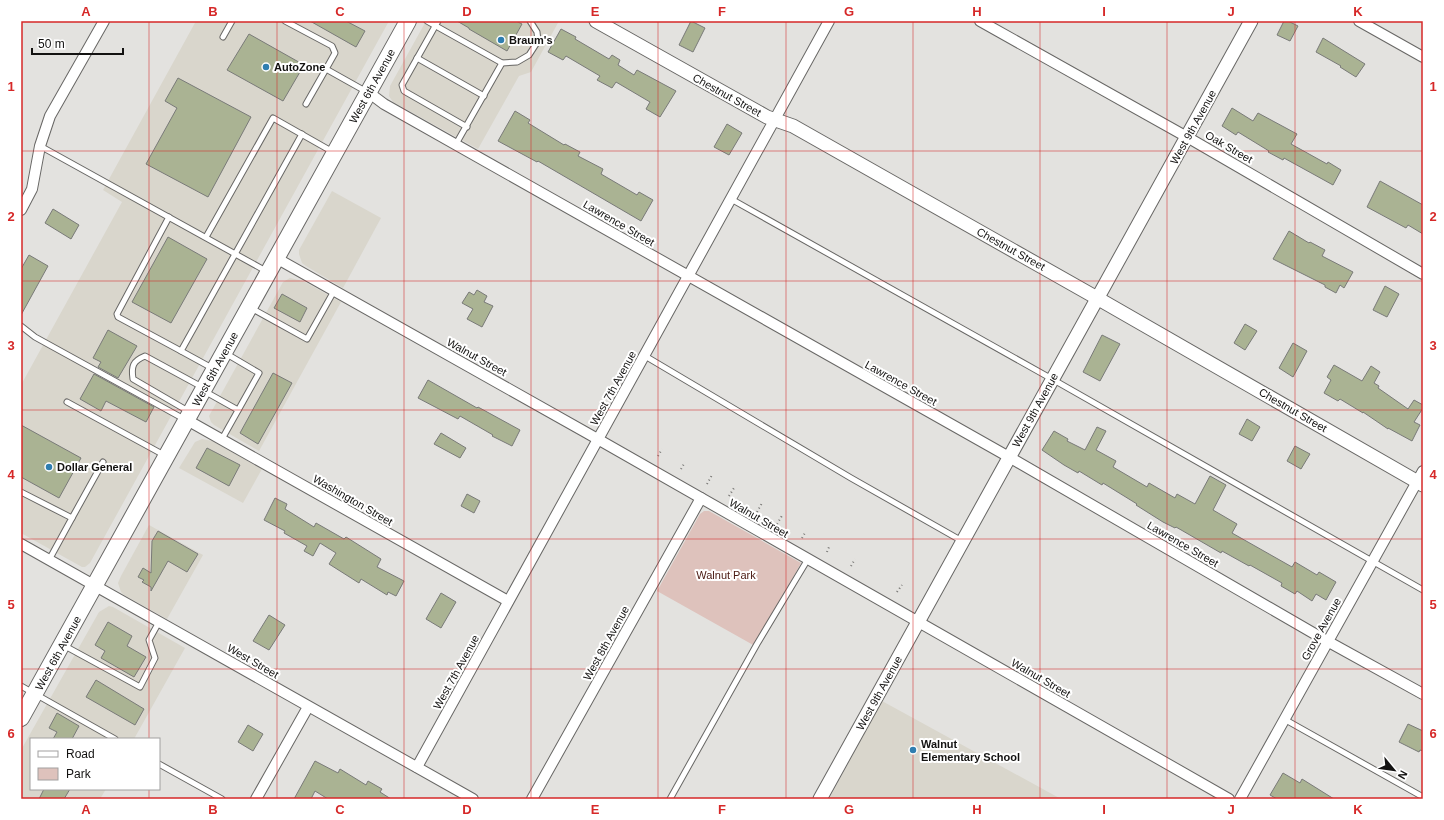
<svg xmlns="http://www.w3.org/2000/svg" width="1444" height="820" font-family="Arial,sans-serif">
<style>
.built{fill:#d9d6cc}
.green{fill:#dec2bc}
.building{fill:#aab393;stroke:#797a78}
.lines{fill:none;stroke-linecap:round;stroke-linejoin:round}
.service-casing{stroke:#686765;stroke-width:7}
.minor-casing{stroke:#686765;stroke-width:12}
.tertiary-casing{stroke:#686765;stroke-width:15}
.primary-casing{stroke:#686765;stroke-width:18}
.path{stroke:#747371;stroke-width:2;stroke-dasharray:1 3;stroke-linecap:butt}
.service{stroke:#fff;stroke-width:5}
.minor{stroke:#fff;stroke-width:10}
.tertiary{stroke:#fff;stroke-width:13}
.primary{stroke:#fff;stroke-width:16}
.grid{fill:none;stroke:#d62828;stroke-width:1;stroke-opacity:0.55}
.poi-dot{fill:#2f7eb0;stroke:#fff;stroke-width:1.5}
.labels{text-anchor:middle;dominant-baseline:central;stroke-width:4;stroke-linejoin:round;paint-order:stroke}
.poi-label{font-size:11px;font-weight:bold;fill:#131211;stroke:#fff;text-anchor:start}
.street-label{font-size:11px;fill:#131211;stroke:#fff}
.park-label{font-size:11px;fill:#491810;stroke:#fff}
.neatline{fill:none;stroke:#d62828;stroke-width:1.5}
.grid-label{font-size:13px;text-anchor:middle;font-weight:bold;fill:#d62828}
</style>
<rect width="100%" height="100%" fill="#e3e2df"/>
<!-- built -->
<g class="built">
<path d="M196,21H389L90,563L85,567H82L21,533V385L122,202L103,190Z"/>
<path d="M426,21H559L531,72L519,76L478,149L393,102L389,96L390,86Z"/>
<path d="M332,191L381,218L343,288L306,266L302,263L299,254V250Z"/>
<path d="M290,278L303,281L341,302L259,451L214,425L211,422L209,416L283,282Z"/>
<path d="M202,439L212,441L262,469L243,503L179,468L195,442Z"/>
<path d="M149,525L203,555L167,619L124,595L121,592L118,583L121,576Z"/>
<path d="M109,606L113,607L185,648L134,739H31V789H106L100,799H21V750L99,612Z"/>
<path d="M882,701L1061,799H829Z"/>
</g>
<!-- green -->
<path class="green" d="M704,511H709L801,563L755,646L657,591L700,514Z"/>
<!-- building -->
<g class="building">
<path d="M310,21H346L365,31L356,47Z"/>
<path d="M457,21H516L522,24L507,51L469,29V28Z"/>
<path d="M691,21L705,28L693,52L679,45Z"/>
<path d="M1284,21H1288L1298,26L1290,41L1277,35Z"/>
<path d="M561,29L576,37L575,39L609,59L612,55L620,60L618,65L634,75L637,70L676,91L660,117L646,109L650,102L616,82L612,88L597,80L600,76L566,56L563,60L548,52Z"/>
<path d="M249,34L304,65L283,101L227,70Z"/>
<path d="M1323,38L1365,64L1356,77L1340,67L1341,66L1316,52Z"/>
<path d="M178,78L251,117L208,197L146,164L177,108L165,101Z"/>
<path d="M1232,108L1253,121L1258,113L1297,134L1291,144L1327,164L1328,162L1341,170L1333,185L1284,158L1283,160L1268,152L1269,151L1238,132L1236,135L1222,126Z"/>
<path d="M515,111L530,120L528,123L564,145L565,144L580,152L578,156L603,169L601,174L637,195L639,192L653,200L641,221L538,161L537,162L498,141Z"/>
<path d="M727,124L742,133L729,155L714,147Z"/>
<path d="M1380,181L1423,205V234L1408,225L1406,228L1367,207Z"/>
<path d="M53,209L79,225L71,239L45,223Z"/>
<path d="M1289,231L1309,243L1310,242L1325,250L1322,256L1353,272L1344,288L1340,285L1336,293L1325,287V285L1273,259Z"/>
<path d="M168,237L207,259L171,323L132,302Z"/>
<path d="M29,255L48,266L21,315V269Z"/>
<path d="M1385,286L1399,294L1387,317L1373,310Z"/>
<path d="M477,290L487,296L484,302L493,306L482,327L467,319L473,309L462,303L469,292L474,295Z"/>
<path d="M282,294L307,308L300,322L274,308Z"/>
<path d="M1245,324L1257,331L1245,350L1234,343Z"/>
<path d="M108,330L137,346L118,378L98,367L101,362L93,358Z"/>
<path d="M1102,335L1120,344L1100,381L1083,372Z"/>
<path d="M1293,343L1307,351L1293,377L1279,368Z"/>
<path d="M1334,365L1362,381L1371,366L1380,372L1374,383L1379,386L1378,388L1408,409L1414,400L1423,405V408L1414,422L1420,425L1412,441L1388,428V429L1363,412V413L1340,399L1338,401L1324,393L1331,380L1327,377Z"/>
<path d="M273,373L292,383L258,444L240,433Z"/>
<path d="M94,374L154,407L146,422L106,401L101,411L80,399Z"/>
<path d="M428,380L477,408L478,407L520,430L512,446L492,436L493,435L460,416L458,419L418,398Z"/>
<path d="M1247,419L1260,427L1252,441L1239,434Z"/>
<path d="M21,425L81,458L59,498L21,477Z"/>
<path d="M1097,427L1106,431L1096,450L1116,461L1113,467L1147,487L1149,483L1175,498L1177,494L1195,504L1210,476L1226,485L1213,510L1237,524L1232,533L1292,567L1295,562L1317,575L1319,572L1336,582L1326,600L1316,594L1312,601L1297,591L1295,594L1281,586L1282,583L1250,565L1249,566L1222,551L1221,553L1176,527L1175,528L1163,522L1136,505L1137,504L1103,483L1102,485L1079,471L1078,473L1064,465L1042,450L1054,431L1068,439L1067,441L1085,450Z"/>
<path d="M441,433L466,448L460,458L434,444Z"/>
<path d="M1295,446L1310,454L1301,469L1287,461Z"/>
<path d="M207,448L240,465L229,486L196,468Z"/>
<path d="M467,494L480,501L474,513L461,506Z"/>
<path d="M275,498L287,504L285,509L314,527L316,523L344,539L346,537L381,559L377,567L404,581L396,596L388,592L387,595L361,579L359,583L329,564L336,553L320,543L313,556L304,551L307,546L284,533L285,531L264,520Z"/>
<path d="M158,531L198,554L187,572L168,561L151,591V587L142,582L144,580L138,577L143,568L151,573L152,541Z"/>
<path d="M441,593L456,602L441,628L426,619Z"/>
<path d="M269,615L285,625L269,650L253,641Z"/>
<path d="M108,622L132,636L127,646L146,657L134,677L101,658L105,651L95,645Z"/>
<path d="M96,680L144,709L135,725L86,697Z"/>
<path d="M57,713L79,726L72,739H53L57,732L49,728Z"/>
<path d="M1408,724L1423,731V751L1420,750L1419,752L1399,742Z"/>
<path d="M248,725L263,734L253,751L238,742Z"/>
<path d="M315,761L338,773L340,769L366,785L368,781L382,789L380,792L391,799H328L315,791L311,799H294Z"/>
<path d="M1283,773L1300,783L1302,779L1334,799H1277L1270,795Z"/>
<path d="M44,789H70L64,799H39Z"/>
</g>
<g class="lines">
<defs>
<g id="service">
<path d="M285,21L332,46L335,53L326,69L367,92"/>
<path d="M427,21L502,63L517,62L529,55L538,41L537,32L530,21"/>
<path d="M438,21L402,85L404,91L467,127"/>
<path d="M223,37L232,21"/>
<path d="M417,58L484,96"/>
<path d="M306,104L326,69"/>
<path d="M456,144L502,63"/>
<path d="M40,146L266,271"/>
<path d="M731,199L1052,379L1423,590"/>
<path d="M169,217L117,314L118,317L181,351"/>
<path d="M206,237L273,118L333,152"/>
<path d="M251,308L307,339L334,291"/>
<path d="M21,326L35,337L184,419"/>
<path d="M645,356L851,478L962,541"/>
<path d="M212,368L181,351L302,134"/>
<path d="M204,391L238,410"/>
<path d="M67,402L164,455"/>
<path d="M188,411L133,379C131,366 133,361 145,356L202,387"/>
<path d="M222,439L259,373L225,353"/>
<path d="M21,492L72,518L49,560"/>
<path d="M72,518L103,462"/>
<path d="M63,645L140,687L155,658L149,640L159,622"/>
<path d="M21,686L115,739"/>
<path d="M1284,719L1423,797"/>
<path d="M159,764L222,799"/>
<path d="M670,799L757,644L808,559"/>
</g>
<g id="minor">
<path d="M980,21L1187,137L1423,274"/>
<path d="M1359,21L1423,57"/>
<path d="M368,92L384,104L1009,457L1327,641L1423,694"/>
<path d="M21,210L32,189L40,146L50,116L104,21"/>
<path d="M276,258L587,433L1229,799"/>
<path d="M187,420L508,601"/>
<path d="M21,544L473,799"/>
<path d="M417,767L829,21"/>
<path d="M256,799L308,707"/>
<path d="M532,799L701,498"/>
<path d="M1240,799L1423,471"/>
</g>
<g id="tertiary">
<path d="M596,21L767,117L793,126L1097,298L1423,485"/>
<path d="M820,799L1251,21"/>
</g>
<path id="primary" d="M21,718L408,21"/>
</defs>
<!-- service casing -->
<use href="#service" class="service-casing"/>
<!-- minor casing -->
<use href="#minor" class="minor-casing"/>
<!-- tertiary casing -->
<use href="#tertiary" class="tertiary-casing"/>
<!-- primary casing -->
<use href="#primary" class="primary-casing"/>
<!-- path -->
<g class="path">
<path d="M658,456L662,449"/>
<path d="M681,469L685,462"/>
<path d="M707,484L712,475"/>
<path d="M729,496L734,488"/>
<path d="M757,512L762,503"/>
<path d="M777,524L783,514"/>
<path d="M802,538L806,531"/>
<path d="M827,552L829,547"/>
<path d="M851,566L855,559"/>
<path d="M897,592L902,585"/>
</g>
<!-- service -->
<use href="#service" class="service"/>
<!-- minor -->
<use href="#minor" class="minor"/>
<!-- tertiary -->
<use href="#tertiary" class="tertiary"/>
<!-- primary -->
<use href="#primary" class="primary"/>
</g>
<!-- grid -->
<path class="grid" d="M149,21V739M277,21V799M404,21V799M531,21V799M658,21V799M786,21V799M913,21V799M1040,21V799M1167,21V799M1295,21V799M21,151H1423M21,281H1423M21,410H1423M21,539H1423M21,669H1423M149,789V799"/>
<!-- markers -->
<g class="poi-dot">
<circle cx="501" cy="40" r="4"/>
<circle cx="266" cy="67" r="4"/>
<circle cx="49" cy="467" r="4"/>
<circle cx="913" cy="750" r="4"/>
</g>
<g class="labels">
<!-- poi labels -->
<g class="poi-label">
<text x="509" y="40">Braum's</text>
<text x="274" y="67">AutoZone</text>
<text x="57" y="467">Dollar General</text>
<text x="921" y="744">Walnut<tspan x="921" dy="13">Elementary School</tspan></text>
</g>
<!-- street labels -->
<g class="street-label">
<text transform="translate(372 86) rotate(-61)">West 6th Avenue</text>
<text transform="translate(727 95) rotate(29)">Chestnut Street</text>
<text transform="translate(1193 127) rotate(-61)">West 9th Avenue</text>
<text transform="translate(1229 147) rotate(30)">Oak Street</text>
<text transform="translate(619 223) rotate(30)">Lawrence Street</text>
<text transform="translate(1011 249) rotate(29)">Chestnut Street</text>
<text transform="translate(477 357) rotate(29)">Walnut Street</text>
<text transform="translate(215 369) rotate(-61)">West 6th Avenue</text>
<text transform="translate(901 383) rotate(29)">Lawrence Street</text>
<text transform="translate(613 388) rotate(-61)">West 7th Avenue</text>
<text transform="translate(1035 410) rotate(-61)">West 9th Avenue</text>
<text transform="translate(1293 410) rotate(30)">Chestnut Street</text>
<text transform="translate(353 500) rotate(30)">Washington Street</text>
<text transform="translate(759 518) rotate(30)">Walnut Street</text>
<text transform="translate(1183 544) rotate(30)">Lawrence Street</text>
<text transform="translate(1321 629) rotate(-61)">Grove Avenue</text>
<text transform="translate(606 643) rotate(-61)">West 8th Avenue</text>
<text transform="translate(58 653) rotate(-61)">West 6th Avenue</text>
<text transform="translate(253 661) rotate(30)">West Street</text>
<text transform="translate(456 672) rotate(-61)">West 7th Avenue</text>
<text transform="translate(1041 678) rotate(30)">Walnut Street</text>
<text transform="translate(879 693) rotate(-61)">West 9th Avenue</text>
</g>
<!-- park labels -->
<g class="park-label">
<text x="726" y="575">Walnut Park</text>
</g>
</g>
<!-- border -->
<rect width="1444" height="820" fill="none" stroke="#ffffff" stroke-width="44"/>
<!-- legend -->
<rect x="30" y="738" width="130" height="52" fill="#ffffff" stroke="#a1a0a0"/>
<rect x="38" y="751" width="20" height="6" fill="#ffffff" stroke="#a1a0a0"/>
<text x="66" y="758" font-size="12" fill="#131211">Road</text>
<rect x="38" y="768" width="20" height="12" fill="#dec2bc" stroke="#a1a0a0"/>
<text x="66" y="778" font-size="12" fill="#131211">Park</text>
<!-- north arrow -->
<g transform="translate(1394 770) rotate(119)" stroke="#ffffff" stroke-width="3" paint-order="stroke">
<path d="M0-3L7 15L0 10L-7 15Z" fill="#131211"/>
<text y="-6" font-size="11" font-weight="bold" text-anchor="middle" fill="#131211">N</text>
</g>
<!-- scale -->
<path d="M32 48v6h91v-6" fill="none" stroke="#131211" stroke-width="2"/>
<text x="38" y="48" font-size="12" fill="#131211" stroke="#ffffff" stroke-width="3" paint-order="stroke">50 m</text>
<rect x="22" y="22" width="1400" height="776" class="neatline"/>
<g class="grid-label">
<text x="86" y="16">A</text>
<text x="213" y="16">B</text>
<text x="340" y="16">C</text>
<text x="467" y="16">D</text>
<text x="595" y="16">E</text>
<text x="722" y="16">F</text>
<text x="849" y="16">G</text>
<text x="977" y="16">H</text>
<text x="1104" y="16">I</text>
<text x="1231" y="16">J</text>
<text x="1358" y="16">K</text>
<text x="11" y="91">1</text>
<text x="1433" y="91">1</text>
<text x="11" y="221">2</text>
<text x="1433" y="221">2</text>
<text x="11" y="350">3</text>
<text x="1433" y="350">3</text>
<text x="11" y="479">4</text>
<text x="1433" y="479">4</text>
<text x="11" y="609">5</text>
<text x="1433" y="609">5</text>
<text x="11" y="738">6</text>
<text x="1433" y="738">6</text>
<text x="86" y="814">A</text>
<text x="213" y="814">B</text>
<text x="340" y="814">C</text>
<text x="467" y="814">D</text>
<text x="595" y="814">E</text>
<text x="722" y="814">F</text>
<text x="849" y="814">G</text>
<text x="977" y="814">H</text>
<text x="1104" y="814">I</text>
<text x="1231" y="814">J</text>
<text x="1358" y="814">K</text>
</g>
</svg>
